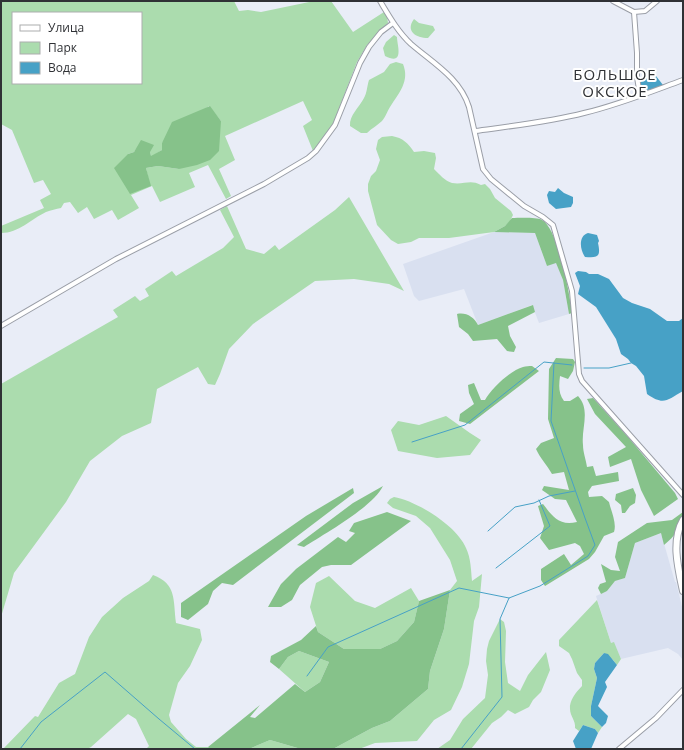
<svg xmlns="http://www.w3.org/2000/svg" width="684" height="750" font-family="'Open Sans',sans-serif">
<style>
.built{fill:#d9e0f0}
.green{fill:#abdcae;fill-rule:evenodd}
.forest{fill:#86c28a}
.water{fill:#47a1c6}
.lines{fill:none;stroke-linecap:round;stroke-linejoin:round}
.stream{stroke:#47a1c6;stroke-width:1}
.street-casing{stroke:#9a9ea7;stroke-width:6}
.secondary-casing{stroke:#9a9ea7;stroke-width:8}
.street{stroke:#fff;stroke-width:4}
.secondary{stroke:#fff;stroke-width:6}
.labels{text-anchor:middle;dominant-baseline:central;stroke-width:4;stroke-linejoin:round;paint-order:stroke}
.quarter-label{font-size:15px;letter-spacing:1px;fill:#2f3135;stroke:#fff}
</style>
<rect width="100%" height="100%" fill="#e9edf7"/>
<!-- built -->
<g class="built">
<path d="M494,232L535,233L547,266L556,262L563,280L569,314L539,323L532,305L478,325L464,289L419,301L414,296L403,264Z"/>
<path d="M661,533L675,582H676L683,611V660L678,654L668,648L621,659L614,643H611L596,596L607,591L615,581L625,578L635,543Z"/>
</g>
<!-- green -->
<g class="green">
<path d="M1,1H234L239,11L248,10L261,12L314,1H331L353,32L384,12L387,16L388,23L367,45L357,62L333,124L313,151L303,126L312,120L303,101L225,136L235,160L219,169L231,196L226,199L208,165L189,173L195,187L160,202L152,186L131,195L139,208L118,220L112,210L94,219L87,207L78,213L70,202L64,203L61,208C56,209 51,210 46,212C31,219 19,233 1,233V226L44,208L40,200L51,194L43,180L34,183L12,130L1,124ZM13,13H141V83H13ZM209,106L221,121L179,169L158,166L146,168L150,186L128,154L134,152L137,148L150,152L151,157L162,150V143Z"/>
<path d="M414,19L419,23L433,26L435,30L428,38C416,38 405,31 414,19Z"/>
<path d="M394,35L397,37C397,45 405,66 385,56L383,48L386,42Z"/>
<path d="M396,62L403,64C410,81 399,93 390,107C387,112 386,116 382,121C378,125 372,128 367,133H361L350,126C349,115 359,108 364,98C367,93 367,86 369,80L384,72L390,64Z"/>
<path d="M392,136C403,138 408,143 414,152L424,151L435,153L436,158L434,169C439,174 445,181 452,183C464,185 470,179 481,185L485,184L490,189L495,198L511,211L513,215L510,221L505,226L494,232L449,238H419L411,242L398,244L391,240L377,225L368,191V184L371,176L376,171L380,160L376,149L378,140L382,137Z"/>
<path d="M349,197L404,291L389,284L354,279L315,281L253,324L229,349L220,374L215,385L208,384L198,367L157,389L151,423L122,436L90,461L66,502L14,573L1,617V384L118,317L113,310L135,296L140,301L149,296L145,289L172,271L176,276L223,248L234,237L220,210L227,206L246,249L264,254L275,245L279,250L335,210Z"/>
<path d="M446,416L470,433L481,440L470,455L437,458L398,451L391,430L398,421L419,425Z"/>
<path d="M394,497C417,501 457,526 466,548C471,558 471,571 472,581L482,574L479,607L474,621L469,664L462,687L451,710L434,720L417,741L375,743L359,749H333L372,728L390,721L428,689L430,671L444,629L450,590L457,581L450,560L430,528L416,516L393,508L387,503L390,499Z"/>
<path d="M153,575C177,584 173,600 176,623L200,629L202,640L190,666L178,683L169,715L171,722L186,739L196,747H208L209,749H146L149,746L136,719L128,714L91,747L87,749H3L35,716L38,717L59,683L75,674L89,637L102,617L123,598L149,581Z"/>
<path d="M329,576L355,601L375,608L411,588L419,601L414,622L397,641L380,649H344L318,632L310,607L316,583Z"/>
<path d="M597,600L611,643L614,642L621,659L617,665L613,660L604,653L595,663L594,669L597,678L591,706V716L602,727L598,733L595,729L583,725L579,731L575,728C576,721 570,716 570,709C569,701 576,692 582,686V680L577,673L572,659L569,653L559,646V640Z"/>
<path d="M500,619L504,622L506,631L505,662L508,683L520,691L528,675L546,652L550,670L541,692L533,700L529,707L515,714L508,710L501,717L492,723L471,749H437L450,740L463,719L485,698L488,675L486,661L487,649L489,641Z"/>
<path d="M299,651L329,662L320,682L305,692L279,669L288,657Z"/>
<path d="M270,740L301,749H249Z"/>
</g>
<!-- forest -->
<g class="forest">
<path d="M210,106L221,121L219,151L210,160L197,165L179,169L158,166L146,168L151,186L130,194L114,168L128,154L134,152L141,140L154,145L150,152L151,156L162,150V143L172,122Z"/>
<path d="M512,218C519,218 537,217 542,220C558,228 570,295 572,313L569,314L563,280L556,263L547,266L535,233L494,232L505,226Z"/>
<path d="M533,305L535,312L508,326L510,336L516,347L514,352L507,351L497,339L473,341L468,334L459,327L457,314C466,312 474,317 478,325Z"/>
<path d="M556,358L573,359L575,362L573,371L568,379L560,376C559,385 558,393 564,401H570L578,396C591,410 581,428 583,445C583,452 586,460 587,467L593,466L596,476L618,472L619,481L592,486L588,492L589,497L602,496L609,502C611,511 617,523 614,532L604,536L595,552L589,559L545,586L541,580V569L564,554L571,565L584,554L580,546L575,543L549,550L540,538L544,526L538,506L543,504C553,517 559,526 577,522L566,500L555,499L542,490L544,486L569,490L564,472L552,474C547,465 540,458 536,449L541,443L554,438L548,419L549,369Z"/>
<path d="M532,366L539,371L470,424L459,421L460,414L474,404L469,393L468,385L474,383L481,400H485C491,389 511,370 523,367C526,366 529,366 532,366Z"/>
<path d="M593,398L628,437L675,493L678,499L654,516L641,490L631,459L610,467L608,457L626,447L595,414L587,399Z"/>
<path d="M383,486C373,507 324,534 304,547L297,545L353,503Z"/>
<path d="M353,488L354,493L233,585L222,583L213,591L208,604L188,620L181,617V603L306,516Z"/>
<path d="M633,488L636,495L635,503L630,506L625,513H622L621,505L615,500L616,494Z"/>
<path d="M387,512L411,521L351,565H331L322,567L300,585L292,600L281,607H268L281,584L296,569L338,537L346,542L355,533L349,531L354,523Z"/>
<path d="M683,512C683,526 674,537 664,545L661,533L635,543L625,578L615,581L607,591L601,594L598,588L600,584L606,582L601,564L611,570L620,571L615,557L618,542L647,523L672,520Z"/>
<path d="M450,590L444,629L430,671L428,689L390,721L372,728L333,749H301L270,740L249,749H209L208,747L260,705L250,717L255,718L295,684L305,692L320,682L329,662L299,651L288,657L279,669L270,662L271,656L301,640L316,626L318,632L344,649H380L397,641L414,622L419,601Z"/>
</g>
<!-- water -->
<g class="water">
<path d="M644,75L656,76L663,85L662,87L643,93H641L640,80Z"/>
<path d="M558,188L564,193L573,197V203L571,207L556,209L549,203L547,195L549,191L555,192Z"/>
<path d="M588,233L597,235L599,241L598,243C601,257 598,258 585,257C580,250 578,236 588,233Z"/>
<path d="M578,271L586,272L589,274H598L609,279L623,298L632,303L650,309L667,321H679L683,318V391C667,400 664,406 647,394L644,376L636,366L631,363L628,359L621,354L616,339L596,307L578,294L580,286L575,273Z"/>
<path d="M604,653L608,654L617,665L605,682L607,687L598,706L608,716L606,723L602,727L591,716V706L597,678L594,669L595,663Z"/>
<path d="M583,725L595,729L598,733L591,749H576L573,741Z"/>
</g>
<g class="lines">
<!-- stream -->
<g class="stream">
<path d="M584,368H609L631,363"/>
<path d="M412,442L465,425L544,362L572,365"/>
<path d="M488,531L515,507L534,503L549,496L575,491"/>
<path d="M496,568L550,526L539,500"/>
<path d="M307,676L328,647L459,588L509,598"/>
<path d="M20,749L41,722L105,672L159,719L195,749"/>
<path d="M461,749L502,697L500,619L509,598L540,586L588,556L595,545L585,518L551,421L554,363"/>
</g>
<defs>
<g id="street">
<path d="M380,1C389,16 398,32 411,44C433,63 460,78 469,107L483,169L491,179L524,206L543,217L553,225L572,291L579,374L582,381L683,495"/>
<path d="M613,1L634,12L637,53V77L640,96"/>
<path d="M634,12L645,11L657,1"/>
<path d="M475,131C512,126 549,122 584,113C618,105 650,92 683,80"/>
<path d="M1,326L116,259L264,184L308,158L316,151L335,125L360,63L369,47L381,32L393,23"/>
<path d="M619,749L656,718L683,690"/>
</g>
<path id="secondary" d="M683,520C671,541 678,568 683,591"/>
</defs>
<!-- street casing -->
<use href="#street" class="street-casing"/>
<!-- secondary casing -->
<use href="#secondary" class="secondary-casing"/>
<!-- street -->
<use href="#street" class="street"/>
<!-- secondary -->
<use href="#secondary" class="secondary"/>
</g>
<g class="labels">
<!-- quarter labels -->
<g class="quarter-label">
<text x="615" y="74">БОЛЬШОЕ<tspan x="615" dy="17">ОКСКОЕ</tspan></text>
</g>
</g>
<!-- border -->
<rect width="684" height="750" fill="none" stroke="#2f3135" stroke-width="4"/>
<!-- legend -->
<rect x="12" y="12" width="130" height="72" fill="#ffffff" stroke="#acadae"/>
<rect x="20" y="25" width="20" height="6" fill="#ffffff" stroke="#acadae"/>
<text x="48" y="32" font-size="12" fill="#2f3135">Улица</text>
<rect x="20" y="42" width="20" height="12" fill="#abdcae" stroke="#acadae"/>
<text x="48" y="52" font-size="12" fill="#2f3135">Парк</text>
<rect x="20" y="62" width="20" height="12" fill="#47a1c6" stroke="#acadae"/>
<text x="48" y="72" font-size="12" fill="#2f3135">Вода</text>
</svg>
